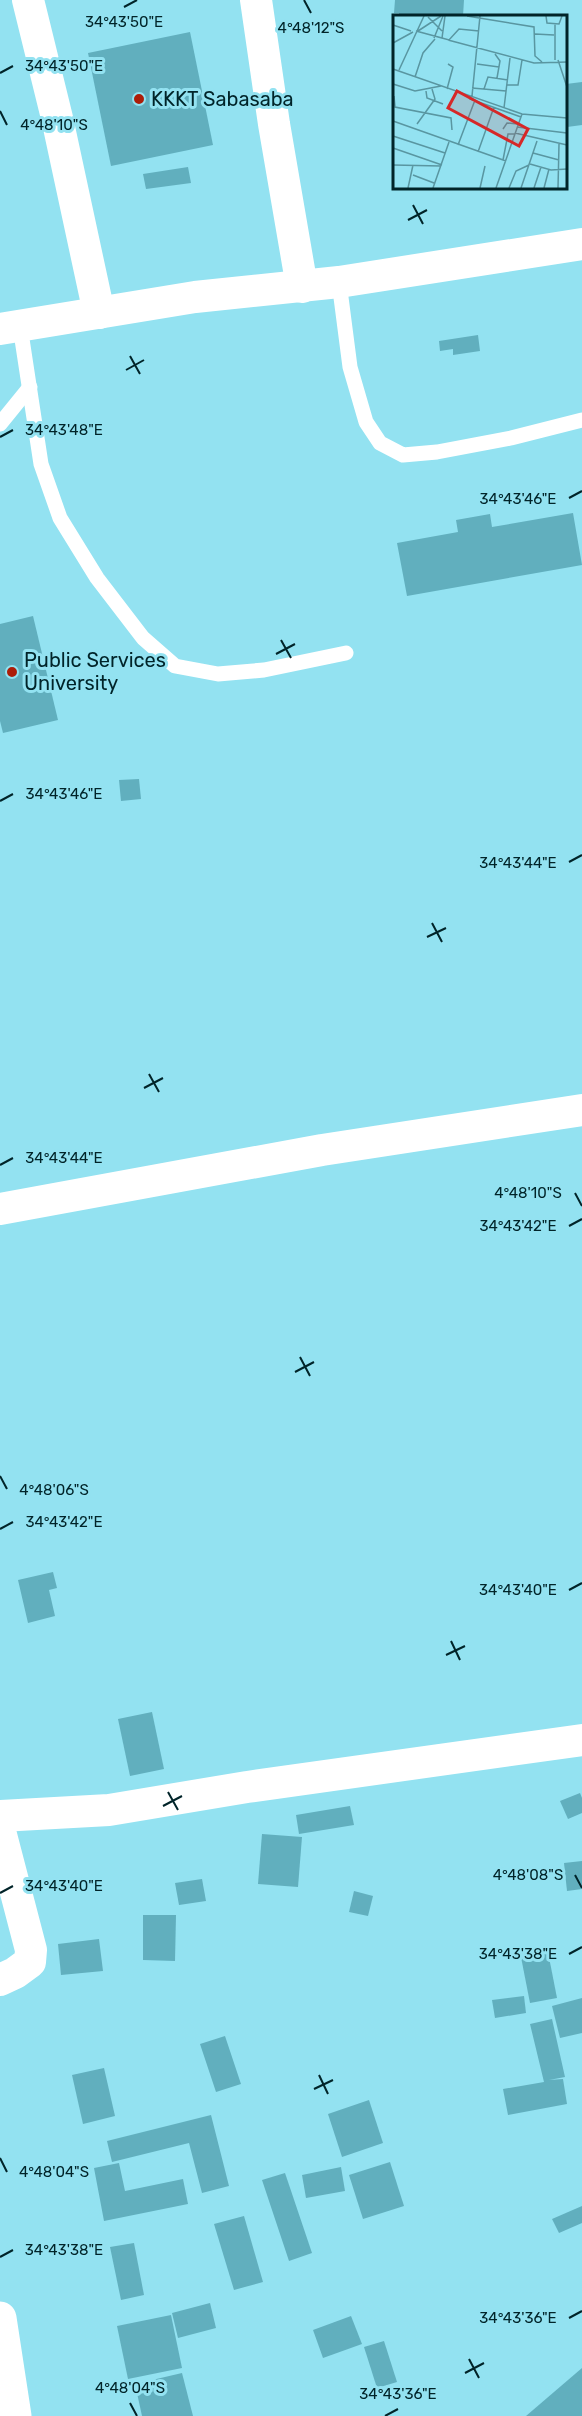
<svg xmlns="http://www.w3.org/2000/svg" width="582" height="2416" font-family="Rubik,sans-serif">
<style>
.building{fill:#61afbe}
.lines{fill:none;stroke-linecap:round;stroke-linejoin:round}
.lane{stroke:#fff;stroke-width:15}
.street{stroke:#fff;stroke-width:32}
.secondary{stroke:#fff;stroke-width:33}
.ticks{fill:none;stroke:#012429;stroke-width:2}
.poi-dot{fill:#ac1d09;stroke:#93e2f1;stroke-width:2}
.labels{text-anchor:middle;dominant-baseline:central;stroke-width:6;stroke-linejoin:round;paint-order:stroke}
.poi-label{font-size:20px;fill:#012429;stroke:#93e2f1;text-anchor:start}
.inset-road{fill:none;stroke:#5996a1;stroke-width:1.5}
.view{fill:#d62828;fill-opacity:0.15;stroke:#d62828;stroke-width:3}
.inset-edge{fill:none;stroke:#012429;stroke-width:3}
.ticks-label{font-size:15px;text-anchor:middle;fill:#012429;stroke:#93e2f1;stroke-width:6;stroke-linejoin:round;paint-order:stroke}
</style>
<rect width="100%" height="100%" fill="#93e2f1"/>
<!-- building -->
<g class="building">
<path d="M395,0H464L463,16H399V13H394Z"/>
<path d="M190,32L213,145L111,166L88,53Z"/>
<path d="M582,82V125L567,127L566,84Z"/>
<path d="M188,167L191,183L146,189L143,174Z"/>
<path d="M478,335L480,351L453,355V349L440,351L439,341Z"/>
<path d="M573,513L582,565L407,596L397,543L458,532L456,520L490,514L492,527Z"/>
<path d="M33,616L58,720L3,733L0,721V624Z"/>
<path d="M139,779L141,799L121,801L119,780Z"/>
<path d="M53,1572L57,1588L49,1590L55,1616L28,1623L18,1580Z"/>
<path d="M152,1712L164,1769L130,1776L118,1719Z"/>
<path d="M580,1793L582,1798V1813L568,1819L560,1801Z"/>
<path d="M350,1806L354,1825L299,1834L296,1815Z"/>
<path d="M262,1834L302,1837L298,1887L258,1884Z"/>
<path d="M582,1861V1889L567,1891L564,1863Z"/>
<path d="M202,1879L206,1901L179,1905L175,1883Z"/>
<path d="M354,1891L373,1896L368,1916L349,1912Z"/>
<path d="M143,1915H176L175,1961L143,1960Z"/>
<path d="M99,1939L103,1971L61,1975L58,1944Z"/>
<path d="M547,1947L557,1998L530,2003L520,1952Z"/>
<path d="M524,1996L526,2013L495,2018L492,2000Z"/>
<path d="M582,1998V2033L560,2038L552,2006Z"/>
<path d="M552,2019L565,2077L549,2080L563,2079L567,2104L508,2115L503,2089L544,2082L530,2024Z"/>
<path d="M225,2036L241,2084L216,2092L200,2044Z"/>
<path d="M104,2068L115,2116L83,2124L72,2075Z"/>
<path d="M369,2100L383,2143L342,2157L328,2114Z"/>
<path d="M211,2115L229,2186L202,2193L189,2143L112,2162L107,2141Z"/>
<path d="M390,2162L404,2206L363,2219L349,2175Z"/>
<path d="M119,2163L125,2191L183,2179L188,2204L104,2221L94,2168Z"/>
<path d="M341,2167L345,2191L306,2198L302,2175Z"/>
<path d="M285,2173L312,2253L289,2261L262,2180Z"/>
<path d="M582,2206V2223L559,2233L552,2219Z"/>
<path d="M244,2216L263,2282L234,2290L214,2224Z"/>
<path d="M134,2243L144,2295L121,2300L110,2247Z"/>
<path d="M210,2303L216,2328L178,2338L172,2313Z"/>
<path d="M171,2315L182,2368L128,2379L117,2326Z"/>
<path d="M351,2316L362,2344L323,2358L313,2330Z"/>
<path d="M384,2341L397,2382L377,2388L364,2347Z"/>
<path d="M582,2368V2416H526Z"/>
<path d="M182,2373L193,2416H142L135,2384Z"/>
</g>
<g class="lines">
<!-- lane -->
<g class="lane">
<path d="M339,282L350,367L366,422L380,443L403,455L437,452L511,438L582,420"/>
<path d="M20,326L41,464L60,518L97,578L143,638L175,666L218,674L264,670L346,653"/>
<path d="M0,424L30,387"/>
</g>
<!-- street -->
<g class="street">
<path d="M28,0L57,118L99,313"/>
<path d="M256,0L274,124L302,287"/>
<path d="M0,329L195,297L339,282L582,244"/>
<path d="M0,1209L322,1150L582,1110"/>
<path d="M0,1816L109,1810L247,1787L582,1740"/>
<path d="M0,1831L31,1950L30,1962L15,1973L0,1980"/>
</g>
<!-- secondary -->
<path class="secondary" d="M0,2318L15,2416"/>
</g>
<!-- ticks -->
<path class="ticks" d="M304,0L311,13M124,7L137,0M0,73L13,66M0,111L7,125M413,205L423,224M408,220L427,210M130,356L140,374M126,370L144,360M0,437L13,430M569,498L582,491M281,640L291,658M276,654L295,644M0,801L13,794M569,862L582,855M432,923L442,942M427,937L446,928M149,1074L159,1092M144,1088L163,1078M0,1165L13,1158M575,1193L582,1206M569,1226L582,1219M300,1357L310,1376M295,1372L314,1362M0,1476L7,1489M0,1529L13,1522M569,1590L582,1583M451,1641L460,1660M446,1655L465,1646M168,1792L178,1810M163,1806L182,1796M575,1875L582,1888M0,1893L13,1886M569,1954L582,1947M319,2075L328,2094M314,2089L333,2080M0,2158L7,2172M0,2257L13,2250M569,2318L582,2311M469,2359L479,2378M465,2373L484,2363M130,2403L137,2416M385,2416L398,2409"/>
<!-- markers -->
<g class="poi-dot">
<circle cx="139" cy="99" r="6"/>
<circle cx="12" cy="672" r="6"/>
</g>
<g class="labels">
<!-- poi labels -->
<g class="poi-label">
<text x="151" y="99">KKKT Sabasaba</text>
<text x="24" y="660">Public Services<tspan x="24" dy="23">University</tspan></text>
</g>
</g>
<!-- overview -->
<g transform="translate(393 15)">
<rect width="174" height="174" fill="#93e2f1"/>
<path class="inset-road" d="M74,1L141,12L142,41L149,47M153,1L154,8L166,9L169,1M35,2L49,16M162,9V45M0,10L18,16M23,16L49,23L52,1M25,16L48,1M142,19L161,20M41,23L50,1M49,23L56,25L66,14L86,16M55,25L141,48L174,47M0,28L20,17M102,39L107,46L104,63M165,45L174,72M84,49L106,52M0,54L129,99L174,103M6,55L31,1M22,62L30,38L42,24M0,69L22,76L48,71M114,70H125L129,45M79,73L113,76M54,74L60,52L55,49M91,74L95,62L115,65M33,76L34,83L50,89M1,81L2,92L58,103L59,115M77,81V84L128,102M79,81L87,1M111,93L117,43M0,106L113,146M24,109L42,84L39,74M124,112L174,118M110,114L114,108L125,109M122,118L174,130M0,121L52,138M65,130L82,85M0,133L49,150M85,137L101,92M140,138L166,145M110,145L115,119H122M137,149L158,155L174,154M0,150L48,151M20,160L41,168M15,173L20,150M40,173L56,127M87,173L92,151M103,173L129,99M116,173L123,156L136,150M128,173L144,126M141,173L148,152M151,173L156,154M165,173L166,129"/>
<path class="view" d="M64,76L135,114L126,131L55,93Z"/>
<rect width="174" height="174" class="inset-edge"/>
</g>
<g class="ticks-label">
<text x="124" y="27">34°43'50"E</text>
<text x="311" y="33">4°48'12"S</text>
<text x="64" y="71">34°43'50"E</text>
<text x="54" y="130">4°48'10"S</text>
<text x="64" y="435">34°43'48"E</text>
<text x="518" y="504">34°43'46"E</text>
<text x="64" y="799">34°43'46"E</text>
<text x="518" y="868">34°43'44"E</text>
<text x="64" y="1163">34°43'44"E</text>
<text x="528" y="1198">4°48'10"S</text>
<text x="518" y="1231">34°43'42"E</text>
<text x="54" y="1495">4°48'06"S</text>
<text x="64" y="1527">34°43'42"E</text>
<text x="518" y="1595">34°43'40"E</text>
<text x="528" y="1880">4°48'08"S</text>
<text x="64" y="1891">34°43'40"E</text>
<text x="518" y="1959">34°43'38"E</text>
<text x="54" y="2177">4°48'04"S</text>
<text x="64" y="2255">34°43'38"E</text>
<text x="518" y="2323">34°43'36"E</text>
<text x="130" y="2393">4°48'04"S</text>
<text x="398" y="2399">34°43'36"E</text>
</g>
</svg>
